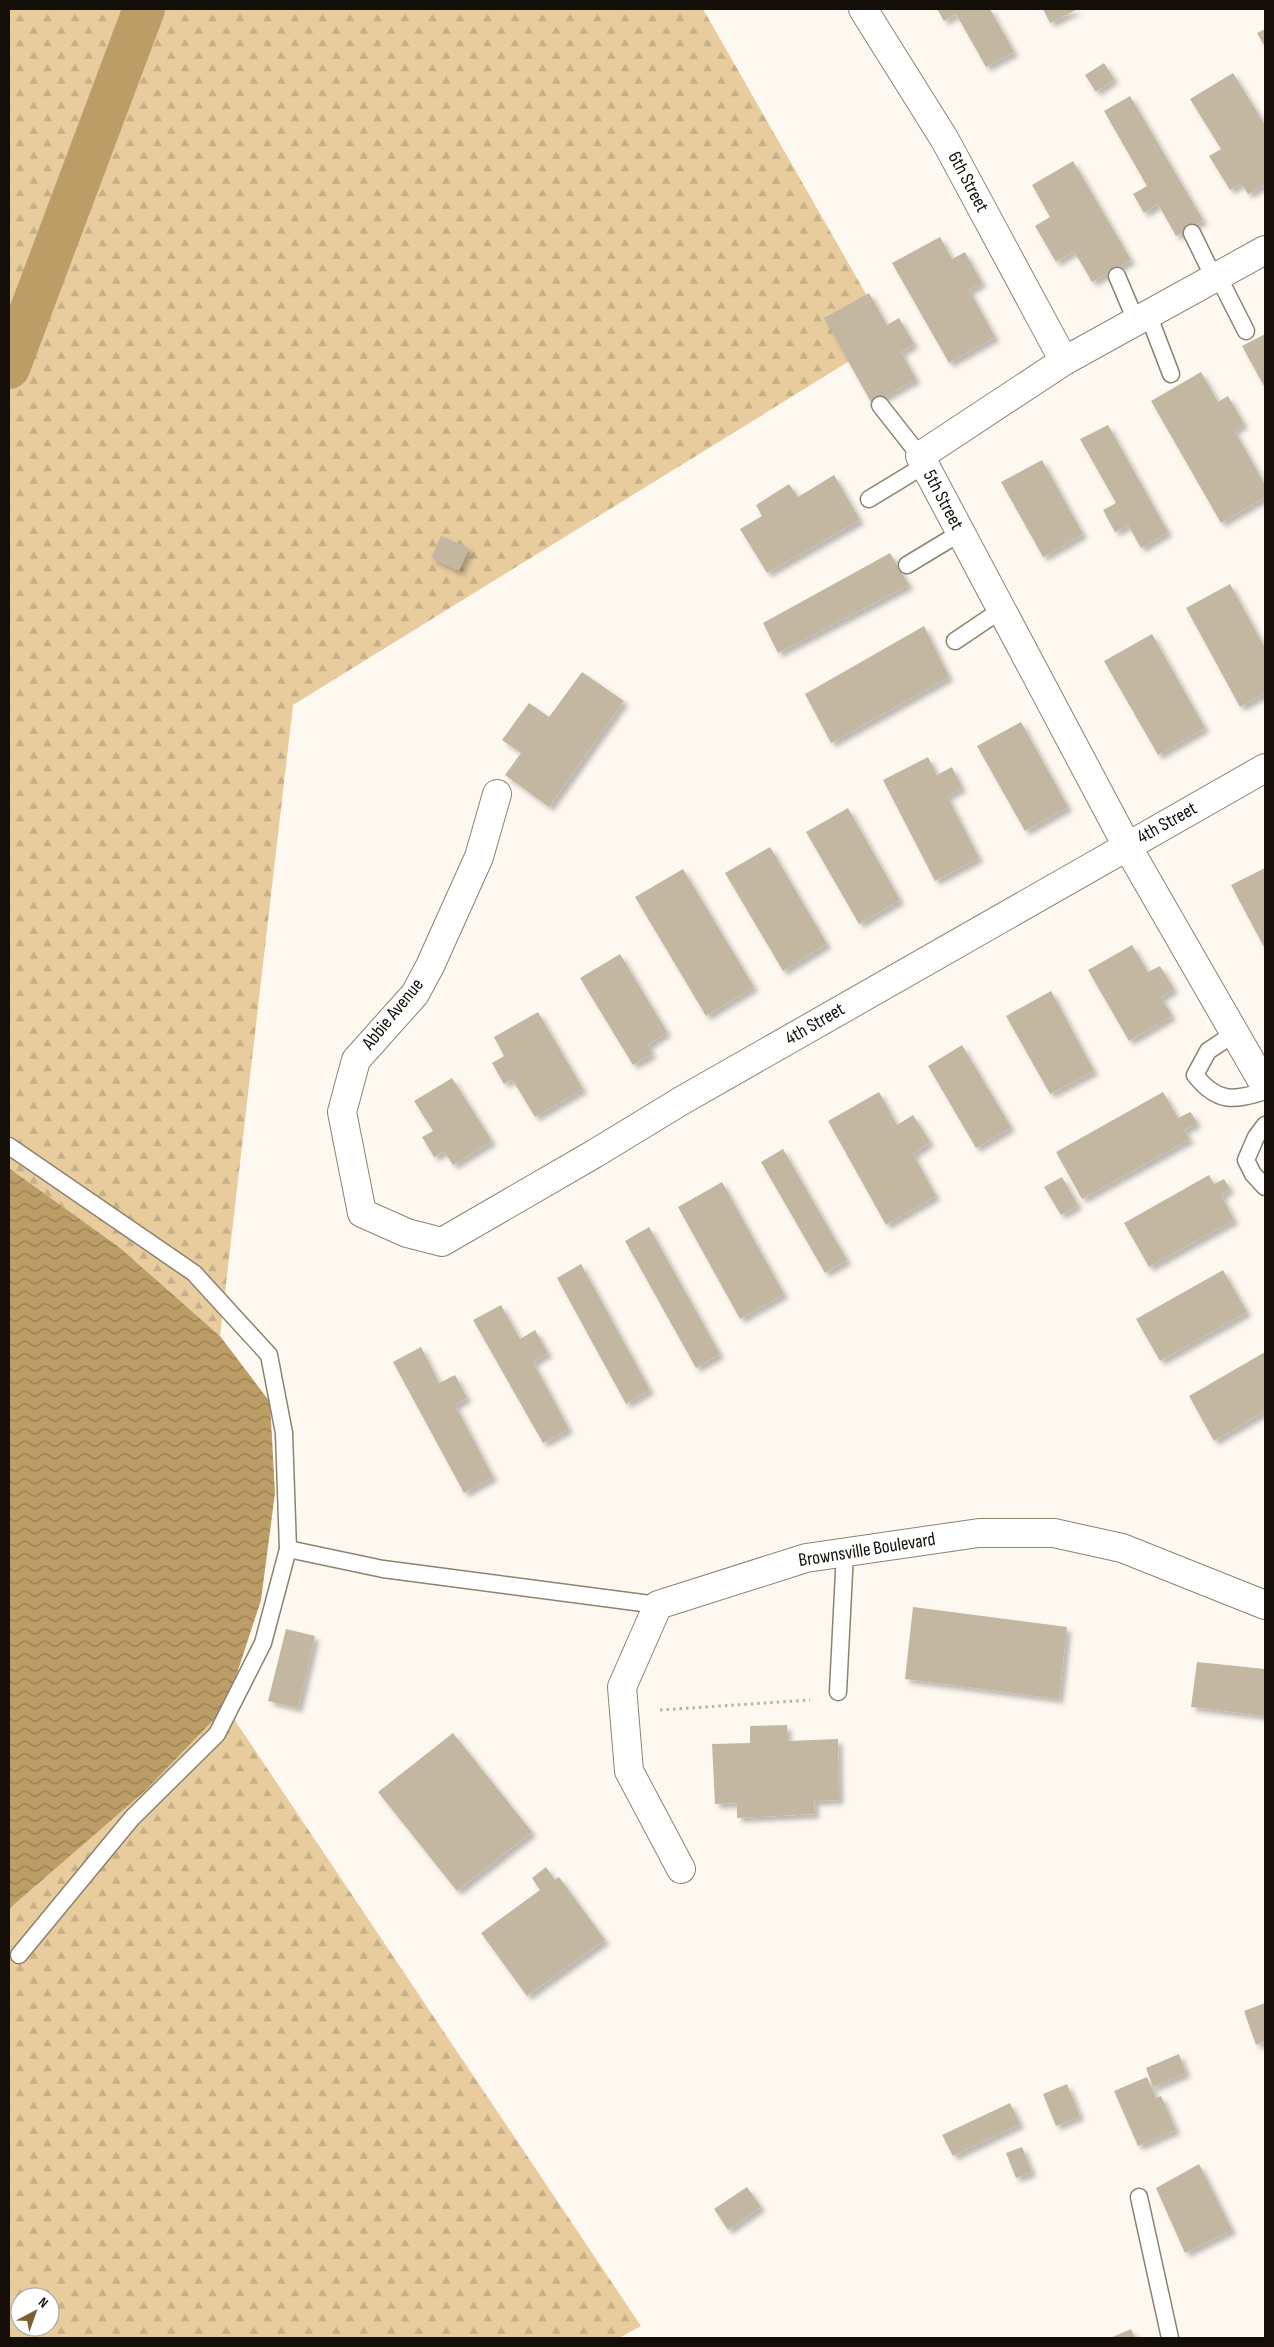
<svg xmlns="http://www.w3.org/2000/svg" width="1274" height="2347" font-family="'Sofia Sans Condensed',sans-serif">
<style>
.forest{fill:url(#forest-firs);fill-rule:evenodd}
.water{fill:url(#water-waves)}
.lines{fill:none;stroke-linecap:round;stroke-linejoin:round}
.canal{stroke:#bc9d65;stroke-width:42}
.building{fill:#c4b7a2;filter:url(#shadow)}
.service-casing{stroke:#8d826e;stroke-width:19}
.minor-casing{stroke:#8d826e;stroke-width:30}
.path{stroke:#b7b2a9;stroke-width:3;stroke-dasharray:2.5 4;stroke-linecap:butt}
.service{stroke:#fff;stroke-width:16}
.minor{stroke:#fff;stroke-width:28}
.labels{text-anchor:middle;dominant-baseline:central;stroke-width:4;stroke-linejoin:round;paint-order:stroke}
.street-label{font-size:19px;fill:#130f08;stroke:#fff}
</style>
<defs>
<pattern id="forest-firs" width="22" height="20" patternUnits="userSpaceOnUse" patternTransform="scale(1.25)"><rect width="22" height="20" fill="#e8cc9d"/><path d="M5 1l3.5 6h-7zM16 11l3.5 6h-7z" fill="#c6ae86"/></pattern>
<pattern id="water-waves" width="16" height="10" patternUnits="userSpaceOnUse" patternTransform="scale(1.25)"><rect width="16" height="10" fill="#bc9d65"/><path d="M0 5q4-4 8 0t8 0" fill="none" stroke="#987e51"/></pattern>
<filter id="shadow"><feDropShadow dx="4.5" dy="4.5" stdDeviation="2.5" flood-color="#0004"/></filter>
</defs>
<rect width="100%" height="100%" fill="#fef9f0"/>
<!-- forest -->
<g class="forest">
<path d="M9,9H703L890,336L293,705L220,1336L119,1247L9,1168Z"/>
<path d="M226,1707L641,2326L619,2338H9V1909L145,1791ZM20,2297H50V2327H20Z"/>
</g>
<!-- water -->
<path class="water" d="M9,1168L119,1247L220,1336L270,1402L275,1493L261,1600L226,1707L145,1791L9,1909Z"/>
<g class="lines">
<!-- canal -->
<path class="canal" d="M9,368L144,9"/>
</g>
<!-- building -->
<g class="building">
<path d="M937,9H990L1014,52L986,67L956,14L944,21Z"/>
<path d="M1043,9H1078L1050,23Z"/>
<path d="M1265,29V47L1257,33Z"/>
<path d="M1104,63L1114,79L1096,92L1085,75Z"/>
<path d="M1233,73L1265,125V184L1248,194L1241,183L1230,190L1209,156L1221,149L1190,99Z"/>
<path d="M1130,96L1203,220L1176,236L1158,204L1144,213L1133,194L1147,186L1104,111Z"/>
<path d="M1073,161L1131,260L1092,282L1074,251L1056,262L1035,226L1050,217L1032,185Z"/>
<path d="M940,237L952,259L965,252L982,283L969,290L995,337L949,363L892,263Z"/>
<path d="M869,293L887,325L899,318L914,344L901,352L916,379L872,404L824,318Z"/>
<path d="M1265,334V388L1242,346Z"/>
<path d="M1201,372L1218,402L1228,396L1244,424L1234,430L1265,485V497L1221,523L1151,401Z"/>
<path d="M1108,425L1168,532L1141,548L1128,525L1115,532L1103,510L1116,503L1080,439Z"/>
<path d="M1042,460L1083,534L1043,557L1001,482Z"/>
<path d="M834,475L860,520L767,573L740,529L762,516L756,505L789,484L798,497Z"/>
<path d="M441,536L469,548L459,571L431,558Z"/>
<path d="M890,553L909,585L778,653L763,623Z"/>
<path d="M1230,584L1265,648V693L1240,707L1186,608Z"/>
<path d="M924,626L949,677L831,743L805,694Z"/>
<path d="M1152,634L1205,728L1158,755L1104,661Z"/>
<path d="M582,672L624,701L549,807L505,775L521,753L502,740L529,703L549,717Z"/>
<path d="M1021,722L1068,807L1025,831L977,746Z"/>
<path d="M928,757L937,775L952,767L962,788L947,796L979,858L935,881L883,780Z"/>
<path d="M848,808L900,900L859,924L806,832Z"/>
<path d="M770,847L827,944L783,971L725,873Z"/>
<path d="M1265,868V949L1231,885Z"/>
<path d="M683,869L754,987L706,1016L635,897Z"/>
<path d="M1132,945L1148,972L1160,966L1174,989L1161,997L1172,1016L1129,1041L1088,970Z"/>
<path d="M620,954L667,1032L648,1045L652,1054L633,1065L580,978Z"/>
<path d="M1051,991L1094,1071L1050,1094L1006,1016Z"/>
<path d="M538,1012L583,1089L535,1117L512,1079L504,1084L492,1063L504,1056L494,1037Z"/>
<path d="M962,1045L1011,1127L976,1148L928,1066Z"/>
<path d="M452,1078L492,1141L453,1165L444,1151L434,1157L422,1137L433,1131L414,1101Z"/>
<path d="M879,1092L897,1125L913,1115L930,1142L913,1154L936,1196L886,1225L828,1121Z"/>
<path d="M1163,1092L1178,1118L1190,1112L1192,1114L1197,1123L1184,1130L1190,1139L1082,1199L1056,1152Z"/>
<path d="M783,1149L847,1260L825,1273L761,1162Z"/>
<path d="M1209,1175L1214,1184L1224,1179L1230,1189L1221,1195L1234,1220L1149,1267L1124,1223Z"/>
<path d="M1062,1177L1078,1205L1061,1215L1044,1187Z"/>
<path d="M722,1182L784,1294L740,1319L678,1207Z"/>
<path d="M649,1227L720,1354L696,1368L625,1241Z"/>
<path d="M581,1264L650,1390L626,1404L557,1278Z"/>
<path d="M1223,1270L1247,1312L1160,1361L1136,1319Z"/>
<path d="M501,1305L520,1339L535,1330L548,1353L533,1362L569,1429L543,1443L473,1320Z"/>
<path d="M421,1347L439,1383L455,1375L467,1398L455,1405L493,1477L464,1493L393,1362Z"/>
<path d="M1265,1352V1411L1214,1441L1189,1396Z"/>
<path d="M913,1607L1067,1627L1059,1699L905,1679Z"/>
<path d="M286,1629L315,1636L298,1708L268,1701Z"/>
<path d="M1197,1662L1265,1669V1716L1191,1707Z"/>
<path d="M787,1725V1741L838,1739L839,1800L814,1801L815,1814L737,1818V1803L715,1804L712,1744L750,1743V1726Z"/>
<path d="M453,1733L532,1832L457,1891L378,1792Z"/>
<path d="M546,1867L555,1880L559,1877L605,1940L527,1996L481,1933L540,1890L532,1878Z"/>
<path d="M1265,2003V2041L1256,2045L1244,2011Z"/>
<path d="M1179,2054L1186,2073L1153,2087L1146,2068Z"/>
<path d="M1147,2077L1156,2098L1161,2096L1176,2130L1138,2146L1114,2091Z"/>
<path d="M1067,2084L1080,2116L1056,2126L1043,2094Z"/>
<path d="M1010,2103L1020,2124L953,2156L942,2135Z"/>
<path d="M1022,2147L1032,2172L1016,2178L1006,2153Z"/>
<path d="M1199,2164L1232,2230L1185,2253L1156,2188Z"/>
<path d="M747,2187L761,2207L728,2230L714,2209Z"/>
<path d="M1131,2329L1135,2338H1110Z"/>
</g>
<g class="lines">
<defs>
<g id="service">
<path d="M1192,233L1214,278"/>
<path d="M1117,276L1136,321"/>
<path d="M1218,276L1246,331"/>
<path d="M1148,314L1171,374"/>
<path d="M880,405L920,456"/>
<path d="M869,499L925,465"/>
<path d="M907,565L960,533"/>
<path d="M955,641L1001,610"/>
<path d="M1235,1033L1208,1051L1195,1075C1217,1103 1233,1101 1265,1091"/>
<path d="M1265,1125L1256,1137L1246,1160L1253,1174L1265,1187"/>
<path d="M9,1146L194,1273L269,1355L284,1433L288,1549L263,1643L217,1734L132,1818L19,1955"/>
<path d="M288,1549L383,1569L658,1605"/>
<path d="M838,1692L845,1552"/>
<path d="M1139,2197L1170,2338"/>
</g>
<g id="minor">
<path d="M863,9L945,140L1064,361"/>
<path d="M1265,250L1064,361L920,456L1127,846L1265,1086"/>
<path d="M497,794L479,857L430,966L415,994L356,1060L342,1112L362,1213L407,1233L442,1242L594,1154L681,1101L1265,768"/>
<path d="M681,1869L629,1771L622,1687L658,1605L806,1558L979,1533H1054L1122,1548L1265,1605"/>
</g>
</defs>
<!-- service casing -->
<use href="#service" class="service-casing"/>
<!-- minor casing -->
<use href="#minor" class="minor-casing"/>
<!-- path -->
<path class="path" d="M660,1710L810,1700"/>
<!-- service -->
<use href="#service" class="service"/>
<!-- minor -->
<use href="#minor" class="minor"/>
</g>
<g class="labels">
<!-- street labels -->
<g class="street-label">
<text transform="translate(968 182) rotate(62)">6th Street</text>
<text transform="translate(943 500) rotate(62)">5th Street</text>
<text transform="translate(1167 823) rotate(-29)">4th Street</text>
<text transform="translate(393 1014) rotate(-51)">Abbie Avenue</text>
<text transform="translate(815 1024) rotate(-30)">4th Street</text>
<text transform="translate(867 1550) rotate(-9)">Brownsville Boulevard</text>
</g>
</g>
<!-- border -->
<rect width="1274" height="2347" fill="none" stroke="#130f08" stroke-width="20"/>
<!-- north arrow -->
<g transform="translate(35 2312) rotate(41)"><circle r="24" fill="#ffffff" stroke="#a19f9c"/>
<path d="M0-4L9 19L0 12L-9 19Z" fill="#7b6233"/>
<text y="-8" font-size="14" font-weight="bold" text-anchor="middle" fill="#130f08">N</text>
</g>
</svg>
